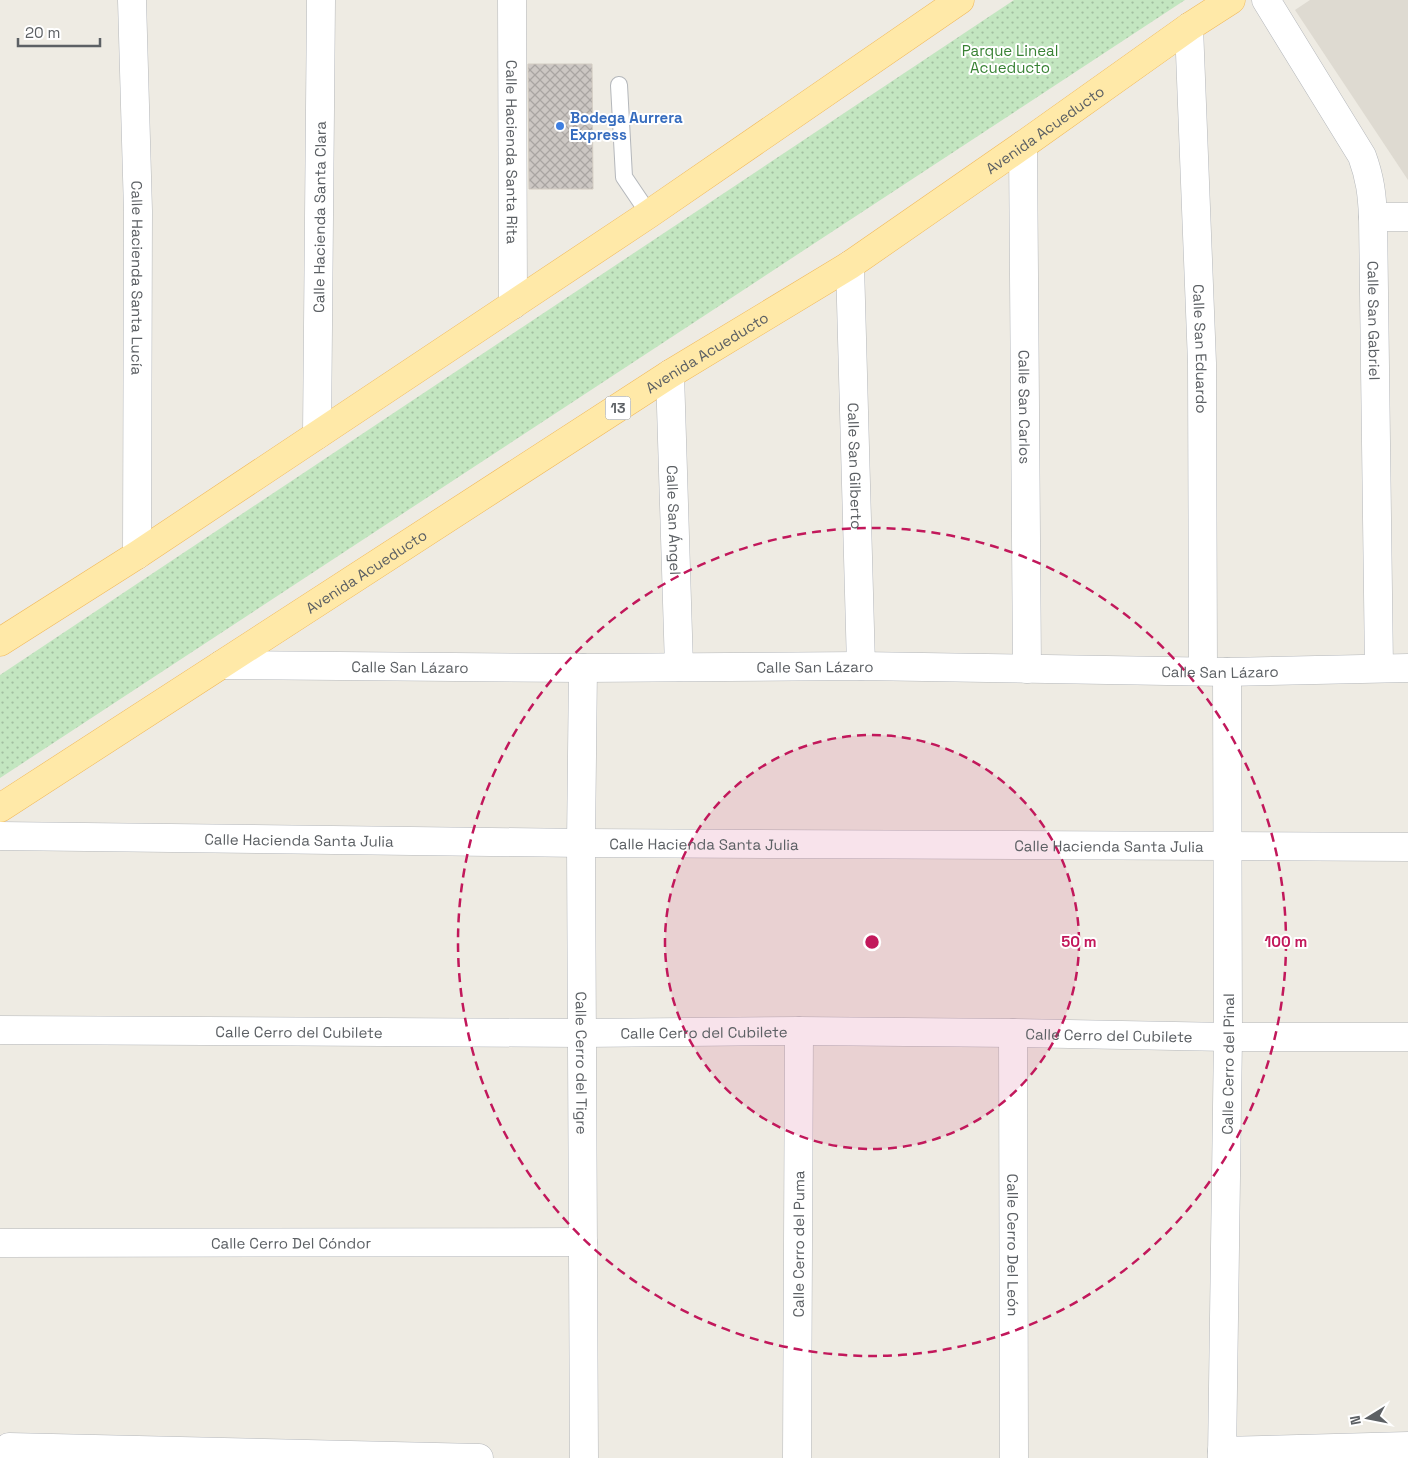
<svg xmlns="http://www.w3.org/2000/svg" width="1408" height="1458" font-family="'Space Grotesk',sans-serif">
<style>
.education{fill:#dedad1}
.grass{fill:url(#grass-dots)}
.building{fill:url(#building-cross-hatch);stroke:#d3ccc2}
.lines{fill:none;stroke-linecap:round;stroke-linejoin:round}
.service-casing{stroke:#b4b7bb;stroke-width:18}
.minor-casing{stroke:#b4b7bb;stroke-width:29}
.primary-casing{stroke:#f1b95a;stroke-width:29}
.service{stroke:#fff;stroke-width:16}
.minor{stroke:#fff;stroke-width:28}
.primary{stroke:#ffe9a8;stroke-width:28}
.ring{fill:none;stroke:#c2185b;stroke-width:2.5;stroke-dasharray:9 6}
.shop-dot{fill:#3f7fe0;stroke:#fff;stroke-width:2}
.labels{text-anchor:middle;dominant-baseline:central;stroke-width:4;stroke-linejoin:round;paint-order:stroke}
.shield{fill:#fff;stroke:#8d9092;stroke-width:1}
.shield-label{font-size:14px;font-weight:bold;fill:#5c6064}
.park-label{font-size:15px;fill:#388234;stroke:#fff}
.shop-label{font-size:15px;font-weight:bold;fill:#366cbe;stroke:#fff;text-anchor:start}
.street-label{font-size:15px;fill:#5c6064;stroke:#fff}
.centre{fill:#c2185b;stroke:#fff;stroke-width:2.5}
.ring-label{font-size:15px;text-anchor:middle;font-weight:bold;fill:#c2185b;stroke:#fff;stroke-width:4;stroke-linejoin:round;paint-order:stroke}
</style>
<defs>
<pattern id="grass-dots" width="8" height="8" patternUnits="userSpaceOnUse" patternTransform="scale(1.25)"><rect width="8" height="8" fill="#c3e6c0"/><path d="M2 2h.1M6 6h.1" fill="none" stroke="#a2bea0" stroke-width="1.8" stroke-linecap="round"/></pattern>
<pattern id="building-cross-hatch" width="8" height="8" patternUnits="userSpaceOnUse" patternTransform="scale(1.25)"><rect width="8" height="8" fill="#ccc7c3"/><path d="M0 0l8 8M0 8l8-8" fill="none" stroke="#a9a5a2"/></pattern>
</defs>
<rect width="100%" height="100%" fill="#eeebe3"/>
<!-- education -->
<path class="education" d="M1310,0H1408V180L1295,10Z"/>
<!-- grass -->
<path class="grass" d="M1014,0H1185L0,778V675Z"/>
<!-- building -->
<path class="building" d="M528,64H592L593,189H529Z"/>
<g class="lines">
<defs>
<path id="service" d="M619,85L624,177L649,214"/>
<g id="minor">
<path id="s1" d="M132,0L138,211L137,555"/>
<path id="s2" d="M512,0L513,305"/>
<path id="s3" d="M1266,0L1362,156C1370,178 1372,194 1373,217L1379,668"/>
<path id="s4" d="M1189,27L1202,363L1203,670"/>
<path id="s5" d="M1023,145L1027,669"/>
<path d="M1373,217H1408"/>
<path id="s6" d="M850,265L861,666"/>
<path id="s7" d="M670,374L679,667"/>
<path id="s8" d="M317,435L321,0"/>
<path id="s9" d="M221,665L583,668L861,666L1227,672L1408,668"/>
<path id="s10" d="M583,668L581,843L584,1458"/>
<path id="s11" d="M0,836L581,843L1408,847"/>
<path id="s12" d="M0,1030L582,1033L799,1031L1013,1033L1228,1037H1408"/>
<path id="s13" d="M1013,1033L1014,1458"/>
<path id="s14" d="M0,1243L583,1242"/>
<path d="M9,1447L479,1458"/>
<path d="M1222,1451L1408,1446"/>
<path id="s15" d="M797,1458L799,1031"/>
<path id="s16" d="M1222,1458L1228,1037L1227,672"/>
</g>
<g id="primary">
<path d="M0,642L137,555L649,214L960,0"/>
<path id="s17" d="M0,808L670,374L850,265L1023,145L1189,27L1231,0"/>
</g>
</defs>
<!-- service casing -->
<use href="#service" class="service-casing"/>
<!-- minor casing -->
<use href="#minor" class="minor-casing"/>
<!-- primary casing -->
<use href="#primary" class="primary-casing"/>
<!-- service -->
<use href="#service" class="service"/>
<!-- minor -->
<use href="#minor" class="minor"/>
<!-- primary -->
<use href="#primary" class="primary"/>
</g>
<!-- distance rings -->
<circle cx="872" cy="942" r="207" fill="#c2185b" fill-opacity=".12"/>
<g class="ring">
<circle cx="872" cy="942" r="207"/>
<circle cx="872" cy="942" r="414"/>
</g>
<!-- markers -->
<circle class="shop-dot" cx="560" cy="126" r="5"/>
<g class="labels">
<!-- shield labels -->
<rect class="shield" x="605.5" y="396.5" width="25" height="23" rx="4"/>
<g class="shield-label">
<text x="618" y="408">13</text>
</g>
<!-- park labels -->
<g class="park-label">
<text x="1010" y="50">Parque Lineal<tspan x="1010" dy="17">Acueducto</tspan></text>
</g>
<!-- shop labels -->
<g class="shop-label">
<text x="570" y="117">Bodega Aurrera<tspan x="570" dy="17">Express</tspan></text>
</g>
<!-- street labels -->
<g class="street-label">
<text stroke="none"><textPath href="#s17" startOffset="1246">Avenida Acueducto</textPath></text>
<text stroke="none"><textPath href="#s2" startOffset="152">Calle Hacienda Santa Rita</textPath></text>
<text stroke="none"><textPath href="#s8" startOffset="218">Calle Hacienda Santa Clara</textPath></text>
<text stroke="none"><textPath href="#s1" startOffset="278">Calle Hacienda Santa Lucía</textPath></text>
<text stroke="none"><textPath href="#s3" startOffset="349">Calle San Gabriel</textPath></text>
<text stroke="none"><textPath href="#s4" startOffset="322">Calle San Eduardo</textPath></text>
<text stroke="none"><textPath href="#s17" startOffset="841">Avenida Acueducto</textPath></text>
<text stroke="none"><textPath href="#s5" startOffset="262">Calle San Carlos</textPath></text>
<text stroke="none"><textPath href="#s6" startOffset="201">Calle San Gilberto</textPath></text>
<text stroke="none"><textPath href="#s7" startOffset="146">Calle San Ángel</textPath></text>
<text stroke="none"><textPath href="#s17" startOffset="436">Avenida Acueducto</textPath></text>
<text stroke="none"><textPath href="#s9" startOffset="594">Calle San Lázaro</textPath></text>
<text stroke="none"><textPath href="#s9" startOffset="189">Calle San Lázaro</textPath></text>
<text stroke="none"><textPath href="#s9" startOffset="999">Calle San Lázaro</textPath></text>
<text stroke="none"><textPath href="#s11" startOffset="299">Calle Hacienda Santa Julia</textPath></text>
<text stroke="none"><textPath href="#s11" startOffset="704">Calle Hacienda Santa Julia</textPath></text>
<text stroke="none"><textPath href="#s11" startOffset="1109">Calle Hacienda Santa Julia</textPath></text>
<text stroke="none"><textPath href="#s12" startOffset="299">Calle Cerro del Cubilete</textPath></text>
<text stroke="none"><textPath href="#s12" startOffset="704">Calle Cerro del Cubilete</textPath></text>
<text stroke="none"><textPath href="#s12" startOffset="1109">Calle Cerro del Cubilete</textPath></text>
<text stroke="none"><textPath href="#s10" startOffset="395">Calle Cerro del Tigre</textPath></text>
<text stroke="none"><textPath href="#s16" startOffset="394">Calle Cerro del Pinal</textPath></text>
<text stroke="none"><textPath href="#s14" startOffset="291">Calle Cerro Del Cóndor</textPath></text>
<text stroke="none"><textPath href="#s15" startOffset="214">Calle Cerro del Puma</textPath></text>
<text stroke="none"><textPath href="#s13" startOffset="212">Calle Cerro Del León</textPath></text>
</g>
</g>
<circle cx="872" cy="942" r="8" class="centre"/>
<g class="ring-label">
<text x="1079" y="947">50 m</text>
<text x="1286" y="947">100 m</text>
</g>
<!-- north arrow -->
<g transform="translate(1368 1418) rotate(260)" stroke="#ffffff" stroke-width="4" paint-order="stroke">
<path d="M0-4L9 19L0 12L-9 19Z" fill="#5c6064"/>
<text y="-8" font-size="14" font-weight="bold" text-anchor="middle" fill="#5c6064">N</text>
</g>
<!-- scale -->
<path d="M18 38v8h82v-8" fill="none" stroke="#5c6064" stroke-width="2.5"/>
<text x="25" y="38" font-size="15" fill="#5c6064" stroke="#ffffff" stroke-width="4" paint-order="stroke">20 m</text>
</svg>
